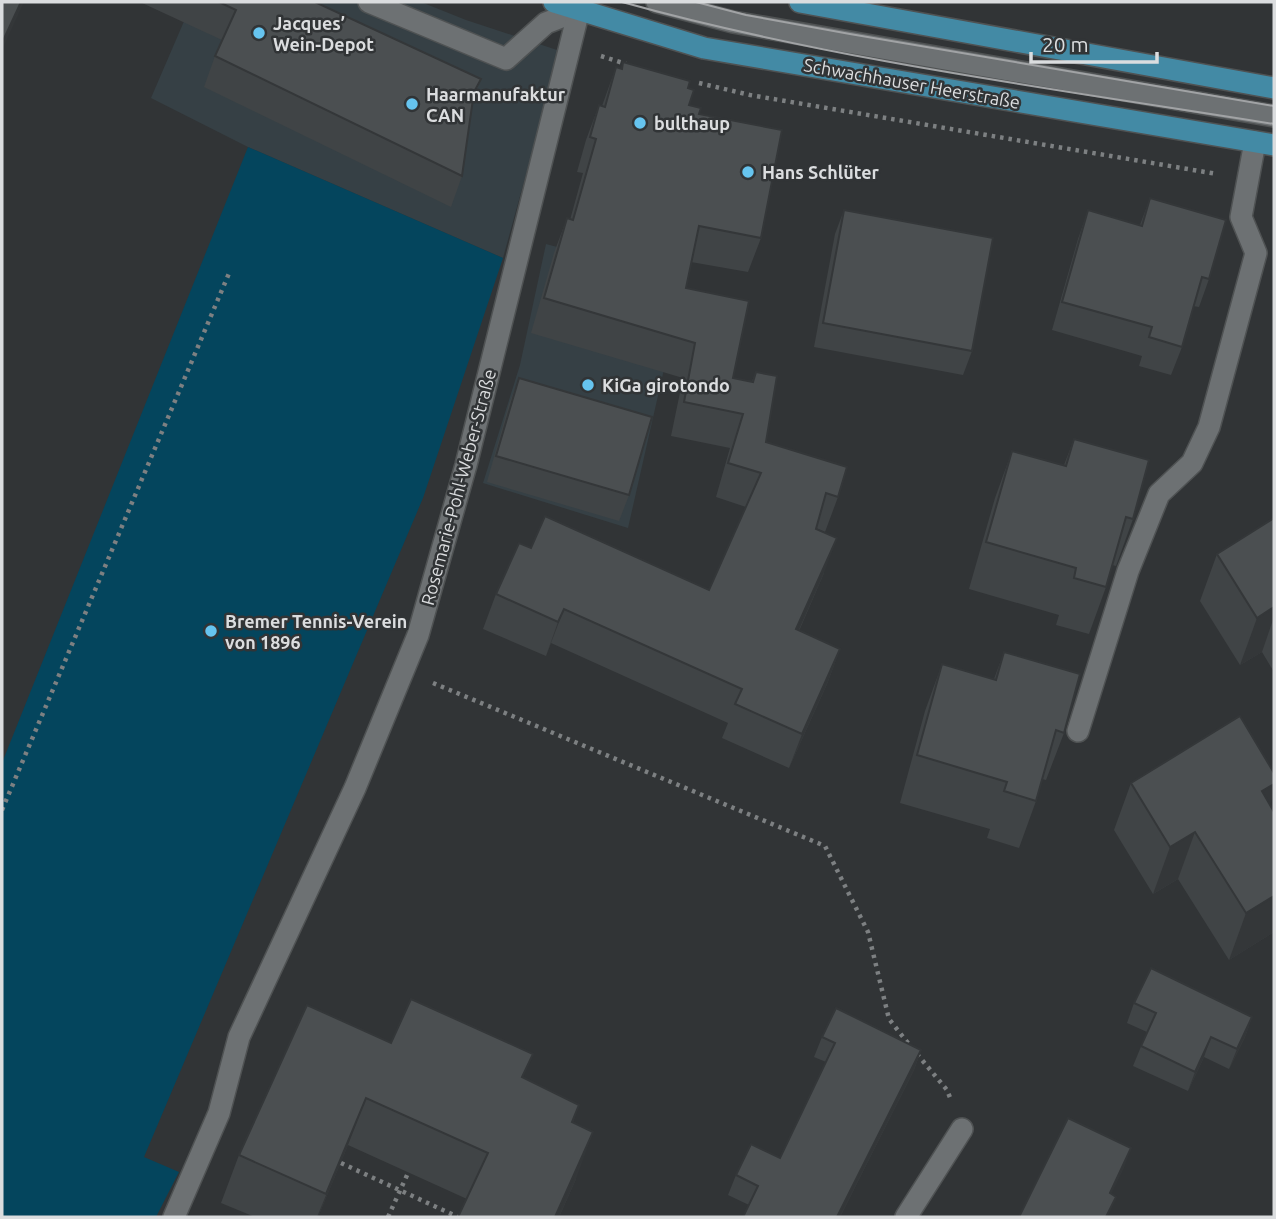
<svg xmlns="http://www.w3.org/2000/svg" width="1276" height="1219" font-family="Ubuntu,sans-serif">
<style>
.built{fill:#364045}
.green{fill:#04455d}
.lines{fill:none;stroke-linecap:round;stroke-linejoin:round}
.minor-casing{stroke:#4f5253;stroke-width:24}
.major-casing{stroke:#4f5253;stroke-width:24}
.path{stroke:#7d8082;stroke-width:4.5;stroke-dasharray:3.5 5;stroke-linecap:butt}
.minor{stroke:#6d7173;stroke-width:21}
.major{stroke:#438aa5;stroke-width:21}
.tram{stroke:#a1a3a5;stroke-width:2}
.wall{fill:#404446}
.shaded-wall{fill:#343739}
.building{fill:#4b4f51;stroke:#343739;stroke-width:2}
.poi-dot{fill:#66c4ef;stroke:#313436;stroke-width:2.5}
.labels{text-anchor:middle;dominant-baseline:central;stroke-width:5;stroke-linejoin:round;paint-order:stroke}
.poi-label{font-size:18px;font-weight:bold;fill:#dbdddf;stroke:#313436;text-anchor:start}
.street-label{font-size:18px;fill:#dbdddf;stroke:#313436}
</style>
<rect width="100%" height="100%" fill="#313436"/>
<!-- built -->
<g class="built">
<path d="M148,2H421L466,20L560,51L503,258L248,147L151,98L185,19Z"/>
<path d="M546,244L684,281L628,528L483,483L520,365Z"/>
</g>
<!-- green -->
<path class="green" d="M248,147L503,258L423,498L144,1157L179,1172L156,1217H2V763Z"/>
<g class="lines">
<defs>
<g id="minor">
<path d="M369,2L506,59L546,23L579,10"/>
<path d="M657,2L733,22L1274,116"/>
<path d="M1078,731L1128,571L1159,494L1192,463L1209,427L1256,253L1241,217L1255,142"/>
<path d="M174,1217L219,1113L239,1037L355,788L418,635L466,465L579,10"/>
<path d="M906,1217L962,1129"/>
</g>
<g id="major">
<path d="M554,2L704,48L1274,145"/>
<path d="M800,2L1274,88"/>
</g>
</defs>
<!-- minor casing -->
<use href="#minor" class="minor-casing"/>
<!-- major casing -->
<use href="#major" class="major-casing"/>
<!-- path -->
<g class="path">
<path d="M601,56L626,64"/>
<path d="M699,83L750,95L1217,174"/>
<path d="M433,683L825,846L868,932L889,1019L911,1047"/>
<path d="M2,810L230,271"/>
<path d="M917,1054L947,1090L951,1100"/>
<path d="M341,1163L458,1217"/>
<path d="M388,1217L408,1173"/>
</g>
<!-- minor -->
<use href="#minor" class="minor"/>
<!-- major -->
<use href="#major" class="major"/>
<!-- tram -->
<g class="tram">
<path d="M622,2C835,61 1056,89 1274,124"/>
<path d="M696,2L746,15L850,34L1274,106"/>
</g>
</g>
<!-- wall -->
<g class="wall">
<path d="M140,2H315L481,79L473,100L462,176L451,207L204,87L215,56L222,40Z"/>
<path d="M623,62L688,88L689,105L699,114L761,238L748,272L691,262L686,288L733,378L752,381L756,372L766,442L838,497L825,532L816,528L824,573L799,631L840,649L827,684L789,768L722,738L728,723L551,643L546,656L483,629L496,594L531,548L709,590L746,507L716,497L730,448L671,436L683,378L531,333L554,253L567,218L570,220L583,173L577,172L586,140L599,105L602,106L616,67L621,69Z"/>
<path d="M1150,198L1209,279L1199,307L1193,306L1182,347L1171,375L1139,366L1142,356L1052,330L1078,239L1088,210L1140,225Z"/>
<path d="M844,210L972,351L963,375L814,347L835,234Z"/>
<path d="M519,378L629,495L619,521L487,482L509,404Z"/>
<path d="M1074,439L1133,519L1116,566L1112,565L1106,587L1089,634L1056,625L1059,615L969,589L995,498L1012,451L1064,465Z"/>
<path d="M1274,518V672L1262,652L1240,665L1200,601L1217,554Z"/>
<path d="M1004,652L1064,733L1046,780L1042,779L1036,801L1019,848L987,838L990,829L900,803L925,711L942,664L994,679Z"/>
<path d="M1131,783L1270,805L1274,932L1229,960L1178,879L1153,894L1114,830Z"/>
<path d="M1134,1003L1252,1017L1245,1037L1229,1069L1204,1057L1188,1091L1133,1066L1147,1032L1127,1023Z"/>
<path d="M822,1037L921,1050L914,1070L840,1217H743L749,1205L728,1195L736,1175L780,1158L826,1062L814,1057Z"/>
<path d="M391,1043L524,1078L579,1105L573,1122L576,1179L559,1217H458L467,1199L348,1145L318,1217H255L221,1203L239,1155Z"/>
</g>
<!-- shaded-wall -->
<g class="shaded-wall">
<path d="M21,2H24L2,50V43Z"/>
<path d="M837,538L824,573L784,664L796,629Z"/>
<path d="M1274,607V617L1262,652L1240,665L1257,618Z"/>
<path d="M564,609L551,643L546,656L558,622Z"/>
<path d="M840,649L827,684L789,768L802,734Z"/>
<path d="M1274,784V794L1262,828V791Z"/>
<path d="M1195,832L1178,879L1153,894L1170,847Z"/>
<path d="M1274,896V932L1229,960L1246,913Z"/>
<path d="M1252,1017L1245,1037L1229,1069L1237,1049Z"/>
<path d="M1211,1037L1204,1057L1188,1091L1195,1072Z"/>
<path d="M921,1050L914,1070L840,1217H837Z"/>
<path d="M366,1098L348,1145L318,1217H317Z"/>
<path d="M593,1132L576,1179L559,1217H555Z"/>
<path d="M1131,1148L1124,1168L1102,1213L1110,1193Z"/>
</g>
<!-- building -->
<g class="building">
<path d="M2,2H21L2,43Z"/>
<path d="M219,2H315L481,79L474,92L462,176L215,56L236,10Z"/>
<path d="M623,62L690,81L688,88L694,90L689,105L701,108L699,114L782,130L761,238L699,226L686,288L749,301L733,378L753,382L756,372L777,376L766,442L847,467L838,497L826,493L816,529L837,538L796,629L840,649L802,734L735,704L742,689L564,609L558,622L496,594L519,543L531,548L545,516L709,590L761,473L728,463L743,414L684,402L695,343L544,298L567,218L573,220L596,139L590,137L599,105L605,107L616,67L622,69Z"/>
<path d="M1150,198L1226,220L1209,279L1202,277L1182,347L1149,337L1152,327L1062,302L1088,210L1142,226Z"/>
<path d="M844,210L993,238L972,351L823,323Z"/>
<path d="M519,378L652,417L629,495L496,456Z"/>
<path d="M1074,439L1149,460L1133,519L1126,517L1106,587L1074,578L1076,568L986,542L1012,451L1066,466Z"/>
<path d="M1274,518V607L1257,618L1217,554Z"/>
<path d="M1004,652L1080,674L1064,733L1056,730L1036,801L1004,791L1007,782L917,755L942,664L996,680Z"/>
<path d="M1240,716L1274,773V784L1262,791L1274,812V896L1246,913L1195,832L1170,847L1131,783Z"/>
<path d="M1151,968L1252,1017L1237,1049L1211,1037L1195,1072L1141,1046L1156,1013L1134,1003Z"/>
<path d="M411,999L533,1054L522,1077L579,1105L572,1122L593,1132L555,1217H458L488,1153L366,1098L326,1194L239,1155L307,1005L391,1043Z"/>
<path d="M836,1008L921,1050L837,1217H743L758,1186L736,1175L751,1144L780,1158L835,1043L822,1037Z"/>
<path d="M1068,1118L1131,1148L1110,1193L1116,1197L1106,1217H1019Z"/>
</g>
<!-- markers -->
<g class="poi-dot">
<circle cx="259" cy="33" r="7"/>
<circle cx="412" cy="104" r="7"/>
<circle cx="640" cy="123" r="7"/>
<circle cx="748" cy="172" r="7"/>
<circle cx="588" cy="385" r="7"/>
<circle cx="211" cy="631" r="7"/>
</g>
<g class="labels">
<!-- poi labels -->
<g class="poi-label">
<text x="273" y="23">Jacques’<tspan x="273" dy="21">Wein-Depot</tspan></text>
<text x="426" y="94">Haarmanufaktur<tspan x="426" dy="21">CAN</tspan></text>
<text x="654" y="123">bulthaup</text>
<text x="762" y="172">Hans Schlüter</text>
<text x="602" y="385">KiGa girotondo</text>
<text x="225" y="621">Bremer Tennis-Verein<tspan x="225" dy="21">von 1896</tspan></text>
</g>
<!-- street labels -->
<g class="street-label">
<text transform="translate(912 83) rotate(10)">Schwachhauser Heerstraße</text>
<text transform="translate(458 487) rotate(-75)">Rosemarie-Pohl-Weber-Straße</text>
</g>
</g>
<!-- border -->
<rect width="1276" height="1219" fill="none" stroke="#dbdddf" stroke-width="7"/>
<!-- scale -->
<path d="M1031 52v10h126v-10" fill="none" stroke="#dbdddf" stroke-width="3.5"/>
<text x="1042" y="52" font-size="21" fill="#dbdddf" stroke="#313436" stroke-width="5" paint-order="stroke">20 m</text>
</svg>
